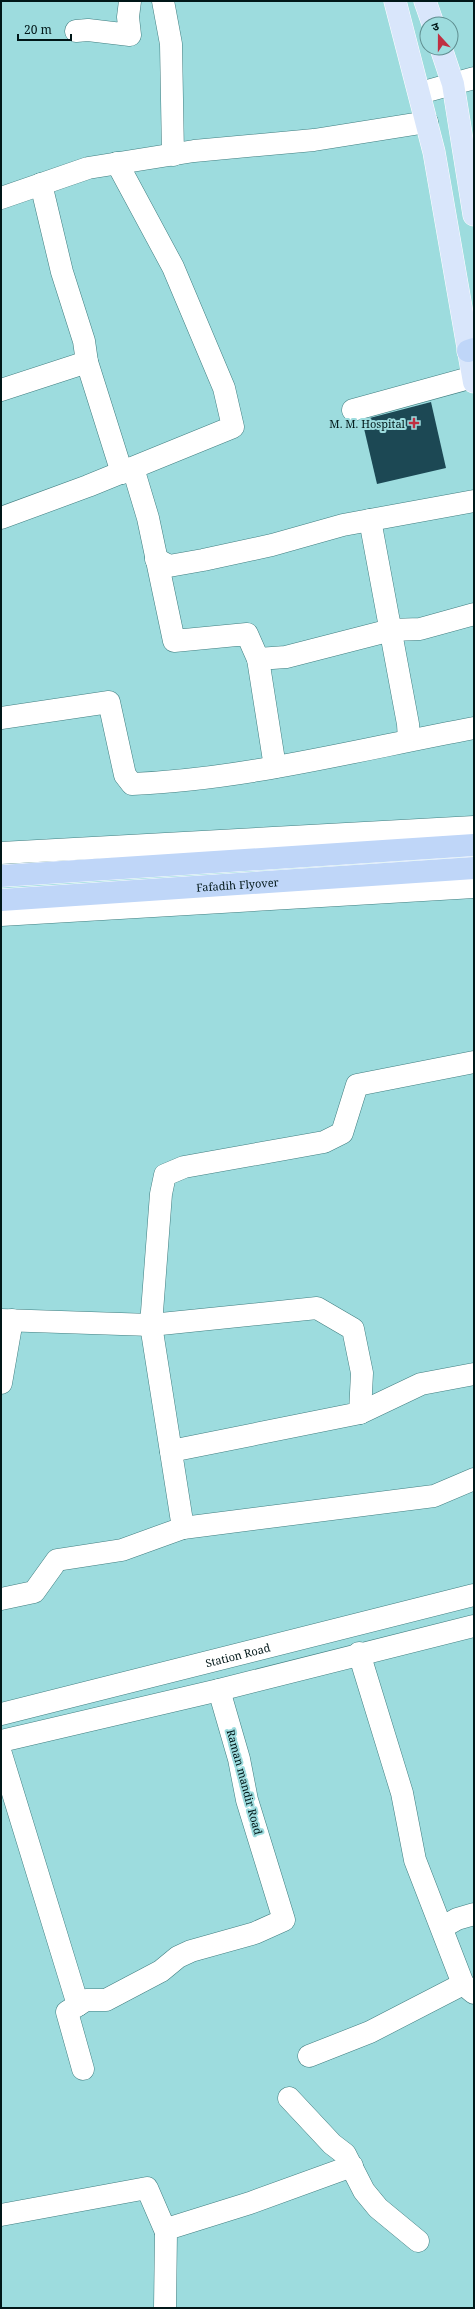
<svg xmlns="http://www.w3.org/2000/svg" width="475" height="2309" font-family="'Noto Serif','Noto Sans Devanagari',serif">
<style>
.building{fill:#1c4854}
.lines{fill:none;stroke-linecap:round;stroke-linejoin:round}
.minor-casing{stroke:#407e80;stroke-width:23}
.major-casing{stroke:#fff;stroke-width:23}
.highway-casing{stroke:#fff;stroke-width:23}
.minor{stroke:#fff;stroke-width:22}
.major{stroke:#d9e6fb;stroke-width:22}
.highway{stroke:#bfd6f8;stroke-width:22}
.poi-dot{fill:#bf2f42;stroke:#9ddcde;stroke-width:1.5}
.labels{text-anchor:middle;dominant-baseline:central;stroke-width:4;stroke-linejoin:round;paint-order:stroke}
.poi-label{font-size:11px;fill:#001718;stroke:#9ddcde;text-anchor:end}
.street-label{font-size:11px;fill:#001718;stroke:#9ddcde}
</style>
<rect width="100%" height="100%" fill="#9ddcde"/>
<!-- building -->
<path class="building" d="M431,402L446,468L377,484L362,420Z"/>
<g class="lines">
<defs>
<g id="minor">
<path d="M163,1L171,44L173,155"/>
<path d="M76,31L88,30L130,35L128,17L130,1"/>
<path d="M420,93L474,78"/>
<path d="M41,184L62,272L84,341L87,362L122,473"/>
<path d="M1,198L88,168L194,151L314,140L427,122"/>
<path d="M1,390L87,362"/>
<path d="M353,410L473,377"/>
<path d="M133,468L148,518L174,641L247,634L258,659L275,767"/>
<path d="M1,518L88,486L233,427L224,388L173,267L117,163"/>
<path d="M370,520L408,724L409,740"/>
<path d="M156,559L169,566L203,560L272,545L343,525L474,501"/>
<path d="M258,659L286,657L391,630L420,629L474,614"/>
<path d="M1,718L109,702L125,775L132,784C248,779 361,749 474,728"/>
<path d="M1,853L474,827"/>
<path d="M1,915L474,887"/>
<path d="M1,1320L151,1325L317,1308L353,1329L362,1373L360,1413L171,1451"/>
<path d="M1,1383L12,1320"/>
<path d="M360,1413L421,1384L474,1374"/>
<path d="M183,1528L434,1496L474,1479"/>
<path d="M1,1599L34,1592L57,1560L122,1550L183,1528L151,1325L161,1194L165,1175L184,1167L324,1142L342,1133L357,1085L474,1062"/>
<path d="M359,1653L402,1793L415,1860L463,1984L474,1993"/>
<path id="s1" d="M1,1714L474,1595"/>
<path d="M1,1741L219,1690L474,1626"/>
<path d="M1,1754L78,2005"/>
<path d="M443,1927L457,1919L474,1914"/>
<path d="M309,2056L370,2032L463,1984"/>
<path d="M83,2069L67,2012L86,2000H106L161,1971L178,1957L191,1951L255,1933L284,1920L247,1800L239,1759L219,1690"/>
<path d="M289,2098L332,2144L345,2154L364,2191L378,2208L418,2241"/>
<path d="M1,2215L147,2188L166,2232"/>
<path d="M165,2308L166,2232L170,2228L250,2203L352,2166"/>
</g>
<g id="major">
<path d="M395,1L434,152L474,382"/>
<path d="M425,1L433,24"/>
<path d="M441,48L453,84L474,215"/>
</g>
<g id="highway">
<path d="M468,351L474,349"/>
<path d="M1,876L474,845"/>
<path id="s2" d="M1,900L474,868"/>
</g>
</defs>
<!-- minor casing -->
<use href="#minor" class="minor-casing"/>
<!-- major casing -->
<use href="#major" class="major-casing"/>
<!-- highway casing -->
<use href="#highway" class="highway-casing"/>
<!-- minor -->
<use href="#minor" class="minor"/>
<!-- major -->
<use href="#major" class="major"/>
<!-- highway -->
<use href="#highway" class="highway"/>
</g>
<!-- markers -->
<path class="poi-dot" d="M412 417h4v4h4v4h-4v4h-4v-4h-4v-4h4z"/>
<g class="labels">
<!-- poi labels -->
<g class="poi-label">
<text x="405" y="423">M. M. Hospital</text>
</g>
<!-- street labels -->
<g class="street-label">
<text stroke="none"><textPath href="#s2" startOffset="237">Fafadih Flyover</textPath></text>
<text stroke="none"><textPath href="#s1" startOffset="244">Station Road</textPath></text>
<text transform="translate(245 1782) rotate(75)">Raman mandir Road</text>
</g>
</g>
<!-- border -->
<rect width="475" height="2309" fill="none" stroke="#001718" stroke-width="4"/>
<!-- north arrow -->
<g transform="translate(439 36) rotate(339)"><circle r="19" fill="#9ddcde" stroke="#5e8d8f"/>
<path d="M0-3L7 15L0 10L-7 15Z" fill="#bf2f42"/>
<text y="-6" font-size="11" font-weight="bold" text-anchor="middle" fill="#001718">उ</text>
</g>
<!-- scale -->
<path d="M18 34v6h53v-6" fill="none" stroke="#001718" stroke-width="2"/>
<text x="24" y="34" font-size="12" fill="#001718" stroke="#9ddcde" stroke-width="3" paint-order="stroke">20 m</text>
</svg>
